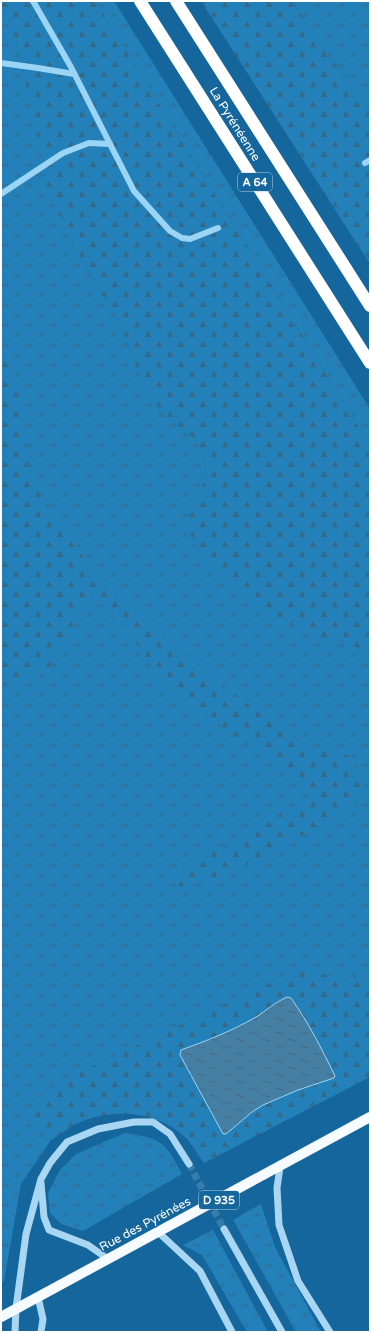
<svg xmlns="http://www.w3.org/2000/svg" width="371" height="1333" font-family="'Varela Round',sans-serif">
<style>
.grass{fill:url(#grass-tufts)}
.forest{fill:url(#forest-firs)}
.water{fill:url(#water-ripples);stroke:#9bd5f6}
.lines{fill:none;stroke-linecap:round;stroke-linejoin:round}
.stream{stroke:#9bd5f6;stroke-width:6}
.minor-tunnel{stroke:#377dab;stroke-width:7;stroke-dasharray:7 3.5;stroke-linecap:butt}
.minor{stroke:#a9d7f3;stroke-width:7}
.major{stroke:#f6fbff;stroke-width:10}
.highway{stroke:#fff;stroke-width:12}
.labels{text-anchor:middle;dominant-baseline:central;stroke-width:3;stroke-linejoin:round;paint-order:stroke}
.shield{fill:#14669c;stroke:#b8d1e1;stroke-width:1}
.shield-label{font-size:11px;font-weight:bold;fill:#fff}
.street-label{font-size:12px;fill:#fff;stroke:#14669c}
</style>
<defs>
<pattern id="grass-tufts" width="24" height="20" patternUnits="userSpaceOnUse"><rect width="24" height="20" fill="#2380b9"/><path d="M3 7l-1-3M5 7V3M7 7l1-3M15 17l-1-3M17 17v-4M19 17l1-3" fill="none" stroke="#356988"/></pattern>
<pattern id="forest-firs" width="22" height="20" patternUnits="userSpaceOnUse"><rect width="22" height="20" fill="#2380b9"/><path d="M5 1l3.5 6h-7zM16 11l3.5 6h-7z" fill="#356988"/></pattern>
<pattern id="water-ripples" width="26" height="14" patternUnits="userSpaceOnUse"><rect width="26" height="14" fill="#467fa4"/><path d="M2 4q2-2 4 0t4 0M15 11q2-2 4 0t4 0" fill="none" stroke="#49687c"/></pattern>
</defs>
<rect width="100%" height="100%" fill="#14669c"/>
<!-- grass -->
<g class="grass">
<path d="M1,1L13,25L30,99L72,244L122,327L138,373L162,414L190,434L199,445L205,457L206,474L191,535L199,551L228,583L315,636L347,643L370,654V982L353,978L27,1117L51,1140L21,1184L4,1281L1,1283Z"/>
<path d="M95,1H114L370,409V446Z"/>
<path d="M292,1H370V108L323,49Z"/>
<path d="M125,1133C162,1138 165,1142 182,1174L83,1231L61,1224L50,1213L48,1193L60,1170L76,1154Z"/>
<path d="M261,1204L275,1247L321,1332H296L236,1225L233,1220Z"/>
<path d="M213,1230L268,1332H247L202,1255L183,1245Z"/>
</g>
<!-- forest -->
<g class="forest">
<path d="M1,1H95L370,446V654L347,643L315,636L261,609L228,583L199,551L191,535L189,519L202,488L206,474L205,457L199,445L190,434L162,414L138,373L122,327L72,244L47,186L30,99L13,25Z"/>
<path d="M201,1H292L323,49L370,108V264Z"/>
<path d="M1,339L18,396L34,485L101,582L212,677L305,748L351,756L365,783L355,807L221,878L180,887L172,872L254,832L314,792L238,737L168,690L124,626L93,594L75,620L49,667L11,684L1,685Z"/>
<path d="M294,971L353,978L370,982V1077L204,1163C198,1155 193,1145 186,1138C159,1112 117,1108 83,1121C72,1125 61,1134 51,1140L27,1117L46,1088Z"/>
</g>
<!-- water -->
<path class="water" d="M287,997L291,998C308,1022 322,1049 335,1076L334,1078L298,1090L263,1105L252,1112L226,1134H223L180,1055L181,1050C206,1041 232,1031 256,1017C266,1011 275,1002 287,997Z"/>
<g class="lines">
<!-- stream -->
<g class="stream">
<path d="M33,1L71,67L110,144"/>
<path d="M1,63L38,68L74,74"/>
<path d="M365,163L370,160"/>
<path d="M1,194L63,153L89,143L110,144L134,191L170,231L182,238L190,239L218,228"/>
</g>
<!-- minor-tunnel -->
<path class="minor-tunnel" d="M189,1164L224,1229"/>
<!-- minor -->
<g class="minor">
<path d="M280,1167L277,1188L279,1225L298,1281L330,1332"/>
<path d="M41,1183L44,1217L49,1230L88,1245L108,1259"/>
<path d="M224,1229L282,1332"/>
<path d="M158,1232L200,1271L232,1332"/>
<path d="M38,1297L43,1319L41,1332"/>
<path d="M15,1332L16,1308L26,1234L41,1179L50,1163L67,1142L98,1129L134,1122H153L170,1134L189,1164"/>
</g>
<!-- major -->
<path class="major" d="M1,1317L370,1117"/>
<!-- highway -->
<g class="highway">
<path d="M140,1L370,363"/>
<path d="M176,1L370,306"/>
</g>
</g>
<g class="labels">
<!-- shield labels -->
<g class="shield">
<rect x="238" y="173" width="34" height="18" rx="3"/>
<rect x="199" y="1191" width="40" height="18" rx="3"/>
</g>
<g class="shield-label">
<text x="255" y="182">A 64</text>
<text x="219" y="1200">D 935</text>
</g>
<!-- street labels -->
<g class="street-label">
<text transform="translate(235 124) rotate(58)">La Pyrénéenne</text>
<text transform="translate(145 1224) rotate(-28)">Rue des Pyrénées</text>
</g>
</g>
<!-- border -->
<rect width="371" height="1333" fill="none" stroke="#ffffff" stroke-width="4"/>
</svg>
